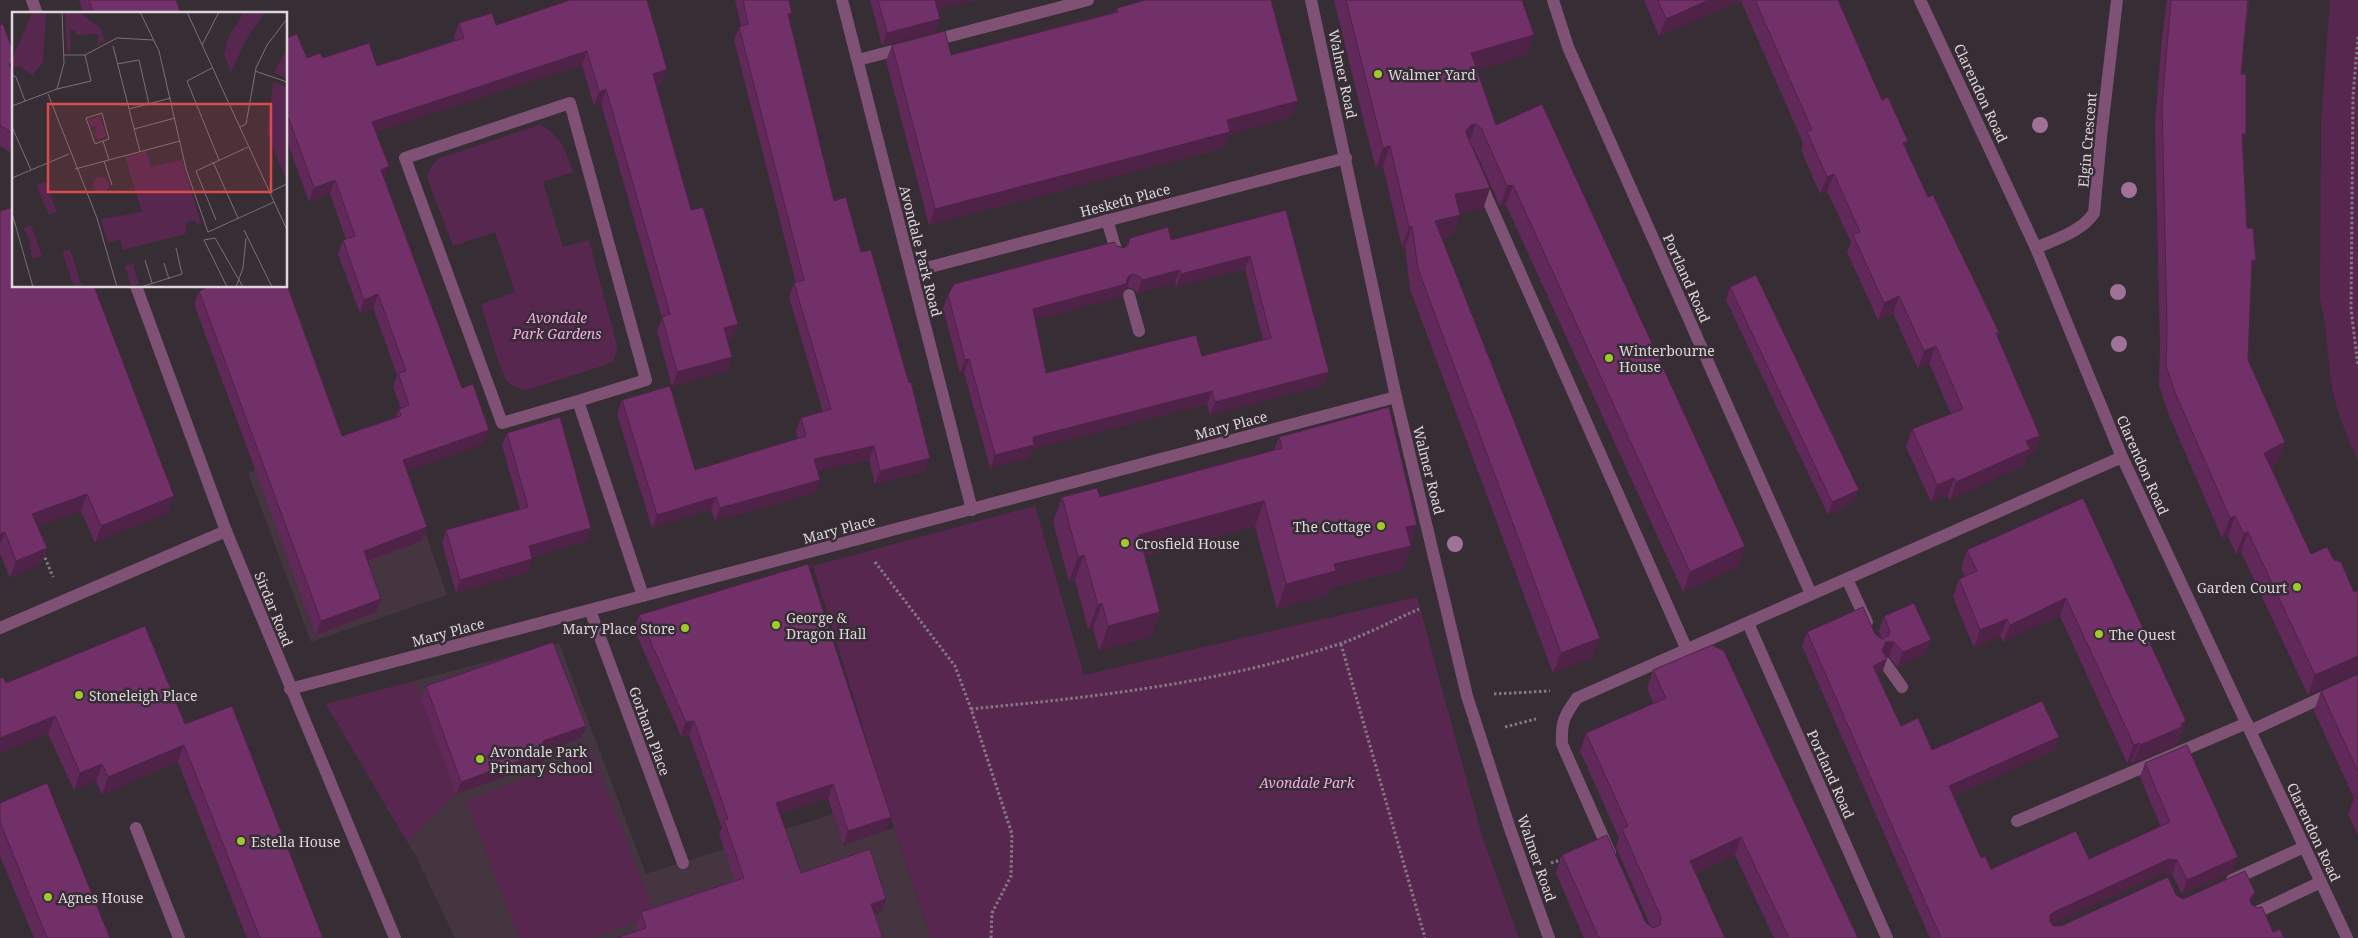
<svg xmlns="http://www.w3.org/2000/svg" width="2358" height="938" font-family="'Noto Serif',serif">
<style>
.built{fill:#453541}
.green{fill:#58274f}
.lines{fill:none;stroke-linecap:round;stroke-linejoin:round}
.path{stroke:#827a80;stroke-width:3;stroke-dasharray:2.5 2.5;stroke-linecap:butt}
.minor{stroke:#7e5175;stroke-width:12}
.tree{fill:#a07297}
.wall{fill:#612959;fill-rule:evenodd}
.shaded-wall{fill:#4f2248}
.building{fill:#713067;stroke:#4f2248;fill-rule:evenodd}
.poi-dot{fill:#a0ca2c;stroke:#372d35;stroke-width:2}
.labels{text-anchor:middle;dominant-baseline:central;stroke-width:5;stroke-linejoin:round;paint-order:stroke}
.street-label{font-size:14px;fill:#ddd6db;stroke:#372d35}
.poi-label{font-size:14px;fill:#ddd6db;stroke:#372d35;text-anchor:start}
.park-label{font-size:14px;font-style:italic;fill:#f6aae7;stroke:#372d35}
.inset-road{fill:none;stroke:#797177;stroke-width:1}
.view{fill:#d74b4c;fill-opacity:0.15;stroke:#d74b4c;stroke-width:2.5}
.inset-edge{fill:none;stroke:#ddd6db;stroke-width:2.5}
</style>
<rect width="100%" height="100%" fill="#372d35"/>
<!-- built -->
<g class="built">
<path d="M387,423L447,595L311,642L248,473Z"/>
<path d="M559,643L646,874L833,814L843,845L894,828L931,938H455L416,856L326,704Z"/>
</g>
<!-- green -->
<g class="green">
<path d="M2330,0H2358V461C2348,438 2338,416 2333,392C2327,361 2328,330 2320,299L2321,124Z"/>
<path d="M539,125C560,132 566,152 573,172L543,182L563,247L589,240L616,342L617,351L613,361L605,365L527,390C520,389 515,388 509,383C499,372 487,321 481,304L515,292L495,232L453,246L428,180V172L437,159Z"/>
<path d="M1035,506L1084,675L1417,597L1482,836L1519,938H931L894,828L813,566Z"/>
<path d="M415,681L456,794L407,842L326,704Z"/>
<path d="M592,752L655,914L593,938H519L466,801Z"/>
</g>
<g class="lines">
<!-- path -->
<g class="path">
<path d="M2358,37L2353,96L2351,309L2358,366"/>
<path d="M43,553L53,577"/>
<path d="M875,562L955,666L971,709"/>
<path d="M1341,644L1425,938"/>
<path d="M1494,694L1550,691"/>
<path d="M1505,727L1536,719"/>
<path d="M1551,863L1564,859"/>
<path d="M991,938L992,913L1011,876L1012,834L971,709C1095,697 1221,683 1339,644C1367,635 1393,620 1419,609"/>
</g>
<!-- minor -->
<g class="minor">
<path d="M32,0L37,14"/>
<path d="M842,0L972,510"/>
<path d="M1311,0L1396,397L1467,696L1510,829L1549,938"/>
<path d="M1553,0L1568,47L1811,594"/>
<path d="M1920,0L2036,248L2122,457L2347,938"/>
<path d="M931,41L1088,0"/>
<path d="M858,60L904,48"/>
<path d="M1480,182L1687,650"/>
<path d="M1107,220L1117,253"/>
<path d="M2036,248C2056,239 2081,232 2094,213L2101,137L2117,0"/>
<path d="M911,272L1346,158"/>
<path d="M136,286L226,531L395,938"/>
<path d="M1129,295L1139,331"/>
<path d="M578,401L646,380L570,103L405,158L502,423L578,401L643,596"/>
<path d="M1847,579L1867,622"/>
<path d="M590,610L683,863"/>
<path d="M1748,623L1887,938"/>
<path d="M0,628L226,531"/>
<path d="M1885,663L1902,687"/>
<path d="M290,689L1396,397"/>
<path d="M2250,731L2358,681"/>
<path d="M2017,821L2247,723"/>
<path d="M136,828L179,938"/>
<path d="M1610,853L1562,744C1561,722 1564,716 1577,698L2122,457"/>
<path d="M2232,880L2304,847"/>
<path d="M2253,914L2321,882"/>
</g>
</g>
<!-- trees -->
<g class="tree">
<circle cx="2040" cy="125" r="8"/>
<circle cx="2129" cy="190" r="8"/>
<circle cx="2118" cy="292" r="8"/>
<circle cx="2119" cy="344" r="8"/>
<circle cx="1455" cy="544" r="8"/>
</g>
<!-- wall -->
<g class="wall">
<path d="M79,0H176L181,14H84Z"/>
<path d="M735,0H789L792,13L789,21L834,201L861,252L925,471L875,484L869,460L818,471L820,480L815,493L715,521L711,510L652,528L617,414L622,400L695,470L798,439L796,431L801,418L823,412L789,297L794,283H796L734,40L739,27L741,26Z"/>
<path d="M870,0H978L937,9L940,19L935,32L882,45Z"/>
<path d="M1334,0H1522L1534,35L1527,55L1477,70L1496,125L1745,546L1738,567L1683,592L1506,205L1500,206L1474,148L1472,147L1490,188L1483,209L1459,213L1460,215L1453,235L1442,238L1592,658L1553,673L1410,289L1405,246L1402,247L1383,166L1376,168L1368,138Z"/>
<path d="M1644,0H1838L1882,100L1908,141L1905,148L1928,197L1999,332L1997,336L2040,436L2034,453L2027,456L2023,466L1950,500L1948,495L1931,502L1906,447L1912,429L1951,414L1929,363L1918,369L1893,313L1878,320L1847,252L1851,242L1827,191L1820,194L1801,150L1803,143L1741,1L1659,36Z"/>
<path d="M2167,0H2249L2241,74L2246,134L2242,145L2247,228L2251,273L2248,360L2278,462L2271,466L2311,554L2334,560L2354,592L2358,590V835L2348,814L2354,798L2314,711L2321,691L2358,674L2355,673L2308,695L2241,552L2236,554L2228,536L2222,538L2169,415L2159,386L2160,347L2155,124L2162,38Z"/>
<path d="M1117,8L1292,117L1229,135L1224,148L929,225L886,61L892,45L951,55L1115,12Z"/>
<path d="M459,23L496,25L667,69L662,83L656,85L691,210L738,324L733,338L727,339L732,357L727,371L672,386L657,331L662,318L601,103L594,106L582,65L376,132L389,166L384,179L462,388L484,444L407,471L427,527L422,541L368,561L376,612L316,635L194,304L199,291L342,436L396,417L399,409L401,408L393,387L397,375L373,308L360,313L338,254L343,240L346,239L330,194L309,202L286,138V38L307,58H323L377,66L455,40L454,37Z"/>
<path d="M0,25L14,78V140L9,152L0,146Z"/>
<path d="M1286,210L1324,385L1210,415L1207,404L1032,449L1029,458L990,468L964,372L960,373L943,308L948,295L1117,246L1124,248L1126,246L1130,238L1171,240ZM1245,269L1263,340L1202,356L1046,373L1035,320L1121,297L1124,289L1127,287L1134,289L1137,293L1175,283L1176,287Z"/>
<path d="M0,211L168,513L95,543L81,511L38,526L47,548L40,565L10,578L0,553Z"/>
<path d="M1730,287L1854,502L1828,515L1726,300Z"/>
<path d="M507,433L591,528L587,541L532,557V559L528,572L456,593L442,543L446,530L520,509L502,445Z"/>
<path d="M1279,437L1410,543L1411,546L1402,570L1330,588L1327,596L1277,609L1255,526L1145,556L1160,612L1151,637L1099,651L1093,628L1088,629L1075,580L1069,581L1053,522L1062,497H1100L1274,450Z"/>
<path d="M2083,498L2186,721L2179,739L2177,740L2176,745L2133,763L2132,761L2127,763L2060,616L2003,642L2000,636L1974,648L1953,597L1959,579L1965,577L1961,568L1967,550Z"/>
<path d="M808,564L886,831L843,845L828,798L780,814L801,873L881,913L875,915L637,931L636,926L641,912L735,881L719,834L722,828L689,735L681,736L634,629L639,615Z"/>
<path d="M1884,616L1926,654L1897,667L1889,656H1886L1882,673L1877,675L1901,726L1932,750L2059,737L2054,751L1954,796L1981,858L1991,869L2089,859L2161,827L2140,777L2145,763L2233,871L2182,894L2172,874L2164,873L2052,924L2053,926H2061L2176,895L2183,899L2255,892L2251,903L2273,932L2284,938H1930L1802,646L1807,632L1875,634L1882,639L1879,630Z"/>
<path d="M1653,670L1858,938H1774L1735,855L1696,873L1725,938H1584L1556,873L1562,855L1651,927L1616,847L1619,838L1580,751L1586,733L1654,704L1647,688Z"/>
<path d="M0,678L6,683L185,724L323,938H247L178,762L102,795L96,781L74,790L48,734L0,753Z"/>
<path d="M426,686L581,738L546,751L542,764L456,794L421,698Z"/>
<path d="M0,803L110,938H34L0,856Z"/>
</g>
<!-- shaded-wall -->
<g class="shaded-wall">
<path d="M934,0H978L930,11Z"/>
<path d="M1709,0H1741V1L1659,36L1666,19Z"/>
<path d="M792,13L787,27L788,14Z"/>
<path d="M940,19L935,32L882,45L887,33Z"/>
<path d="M1534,35L1527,55L1464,74L1471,53Z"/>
<path d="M587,51L582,65L367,135L372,122Z"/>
<path d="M14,62V68L10,78L9,64Z"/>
<path d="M667,69L662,83L648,88L653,74Z"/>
<path d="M606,89L601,103L594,106L599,92Z"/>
<path d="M1298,101L1292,117L1229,135L1224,148L929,225L935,209L1227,120Z"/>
<path d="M1476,124L1468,144L1466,131L1471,125Z"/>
<path d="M2242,134H2246L2239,154Z"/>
<path d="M1908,141L1901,159L1903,143Z"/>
<path d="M1390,146L1383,166L1376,168L1383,148Z"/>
<path d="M389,166L384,180L381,170Z"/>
<path d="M1834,174L1827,191L1820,194L1827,177Z"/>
<path d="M335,180L330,194L309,202L314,188Z"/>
<path d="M1513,185L1506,205L1500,206L1507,186Z"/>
<path d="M1490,188L1483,209L1448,215L1455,194Z"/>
<path d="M1460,215L1453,235L1428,241L1435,221Z"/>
<path d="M1412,226L1405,246L1402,247L1409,227Z"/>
<path d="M1250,256L1245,269L1176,287L1181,274Z"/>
<path d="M2252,260H2256L2249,280Z"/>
<path d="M1180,270L1175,283L1137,293L1142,280Z"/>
<path d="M1132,274L1127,287L1124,289L1121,297L1028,322L1033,309L1128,277Z"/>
<path d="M378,294L373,308L360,313L364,300Z"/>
<path d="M1899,296L1893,313L1878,320L1884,303Z"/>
<path d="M738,324L733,338L719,342L724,328Z"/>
<path d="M1936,346L1929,363L1918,369L1924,351Z"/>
<path d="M732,357L727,371L672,386L677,372Z"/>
<path d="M969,359L964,372L960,373L965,360Z"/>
<path d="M1329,372L1324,385L1210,415L1215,402Z"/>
<path d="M1212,391L1207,404L1032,449L1029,458L990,468L995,455L1033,437Z"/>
<path d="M489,430L484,444L398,474L403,460Z"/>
<path d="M2040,436L2034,453L2027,456L2023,466L1950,500L1956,482L2026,441Z"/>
<path d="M2285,442L2278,462L2257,473L2264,453Z"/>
<path d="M874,446L869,460L810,473L814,459Z"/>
<path d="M930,458L925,471L875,484L880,471Z"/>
<path d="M1954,478L1948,495L1931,502L1937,485Z"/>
<path d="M820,480L815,493L715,521L720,508Z"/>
<path d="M1859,490L1854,502L1828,515L1832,502Z"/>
<path d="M87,494L81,511L26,531L32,514Z"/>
<path d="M174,496L168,513L95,543L101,526Z"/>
<path d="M716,497L711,510L652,528L657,515Z"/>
<path d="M1264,501L1255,526L1130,560L1139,535Z"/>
<path d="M2235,516L2228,536L2222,538L2230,518Z"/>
<path d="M1417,525L1409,546H1411L1402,570L1330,588L1327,596L1277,609L1286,584L1334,564L1406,527Z"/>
<path d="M427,527L422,541L359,564L364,551Z"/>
<path d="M591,528L587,541L524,559L529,546Z"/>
<path d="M5,532L0,544V534Z"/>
<path d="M2248,532L2241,552L2236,554L2244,534Z"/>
<path d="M1745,546L1738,567L1683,592L1690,572Z"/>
<path d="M47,548L40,565L10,578L16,561Z"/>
<path d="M1084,555L1075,580L1069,581L1078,557Z"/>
<path d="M532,559L528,572L456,593L460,580Z"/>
<path d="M2066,598L2060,616L2003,642L2010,625Z"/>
<path d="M381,599L376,612L316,635L321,621Z"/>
<path d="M1102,603L1093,628L1088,629L1098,605Z"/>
<path d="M1160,612L1151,637L1099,651L1108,626Z"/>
<path d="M2007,619L2000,636L1974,648L1980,630Z"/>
<path d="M1600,638L1592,658L1553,673L1561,653Z"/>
<path d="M1931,640L1926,654L1897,667L1903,652Z"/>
<path d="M1886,642H1894L1889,656H1881L1887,659L1882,673L1868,680L1873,666Z"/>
<path d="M2358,656V674L2355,673L2308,695L2315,675Z"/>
<path d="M55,716L48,734L0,753V738Z"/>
<path d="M694,721L689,735L681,736L686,722Z"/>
<path d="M2186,721L2179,739L2177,740L2176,745L2133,763L2140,745Z"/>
<path d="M586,726L581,738L538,754L543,741Z"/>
<path d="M2059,737L2054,751L1944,800L1949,786Z"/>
<path d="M2139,743L2132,761L2127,763L2134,745Z"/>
<path d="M184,745L178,762L102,795L108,777Z"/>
<path d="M547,751L542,764L456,794L461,782Z"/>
<path d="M102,764L96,781L74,790L80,773Z"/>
<path d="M833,784L828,798L771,817L776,803Z"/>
<path d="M891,817L886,831L843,845L848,831Z"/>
<path d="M1741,837L1735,855L1683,879L1690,861Z"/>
<path d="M2238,857L2233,871L2182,894L2187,880Z"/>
<path d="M2169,859L2177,860L2172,874L2164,873L2049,926L2050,915L2054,912Z"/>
<path d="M2255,892L2250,907V899Z"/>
<path d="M886,899L881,913L866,918L871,904Z"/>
</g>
<!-- building -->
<g class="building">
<path d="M89,0H176L181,14H94Z"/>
<path d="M570,0H647L667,69L653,74L691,210L703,207L738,324L724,328L732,357L677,372L662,317L670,314L606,89L599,92L587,51L372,122L389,166L381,170L462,388L473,384L489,430L403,460L427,527L364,551L381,599L321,621L199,291L211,286H286V282L342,436L401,416L399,409L409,405L398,373L406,371L378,294L364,300L343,240L355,236L335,180L314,188L289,119L286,117V38L297,34L307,58L320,53L323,58L369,43L377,66L464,38L459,23L492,13L496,25Z"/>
<path d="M743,0H789L792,13L788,14L834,201L846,197L861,252L871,250L909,383L911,382L930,458L880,471L874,446L814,459L820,480L720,508L716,497L657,515L622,400L670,386L695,470L806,436L801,418L831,409L794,283L804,280L739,27L748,24Z"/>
<path d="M878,0H935L940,19L887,33Z"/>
<path d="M1145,0H1271L1298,101L1227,120L1230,132L935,209L892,45L945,31L951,55L1118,12L1117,8Z"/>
<path d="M1346,0H1522L1534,35L1471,53L1496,125L1542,104L1745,546L1690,572L1513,185L1507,186L1481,128L1476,124L1471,125L1466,131L1467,135L1490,188L1455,194L1460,215L1435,221L1600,638L1561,653L1418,269L1412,226L1409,227L1390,146L1383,148Z"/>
<path d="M1658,0H1709L1666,19Z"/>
<path d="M1755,0H1838L1882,100L1888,97L1908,141L1903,143L1928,197L1933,195L1999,332L1996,333L2040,436L2026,441L2030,449L1956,482L1954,478L1937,485L1912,429L1963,409L1936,346L1924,351L1899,296L1884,303L1853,235L1860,232L1834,174L1827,177L1807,132L1812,130Z"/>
<path d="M2171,0H2248L2241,74H2246V134H2242L2247,228H2253L2256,260H2252L2248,360L2285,442L2264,453L2311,554L2327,547L2334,560L2341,562L2354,592L2358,590V656L2315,675L2248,532L2244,534L2235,516L2230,518L2176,395L2166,366L2167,328L2162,105Z"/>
<path d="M3,24L14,54V62L9,64L14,78V134L1,126L0,127V25Z"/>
<path d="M14,207V286H94L174,496L101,526L87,494L32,514L47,548L16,561L5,532L0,534V211Z"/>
<path d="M1286,210L1329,372L1215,402L1212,391L1033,437L1034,445L995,455L969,359L965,360L948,295L954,284L1114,242L1117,246L1124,248L1128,245L1130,238L1168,227L1171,240ZM1250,256L1271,338L1202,356L1196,335L1046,373L1033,309L1126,284L1128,277L1132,274L1139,276L1142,280L1180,270L1181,274Z"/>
<path d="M1756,275L1859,490L1832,502L1730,287Z"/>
<path d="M1389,407L1417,525L1406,527L1411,546L1334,564L1336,571L1286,584L1264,501L1139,535L1160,612L1108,626L1102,603L1098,605L1084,555L1078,557L1062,497L1097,488L1100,497L1282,448L1279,437Z"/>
<path d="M560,417L591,528L529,546L532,559L460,580L446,530L528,507L507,433Z"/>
<path d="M2083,498L2186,721L2181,724L2182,727L2140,745L2139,743L2134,745L2066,598L2010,625L2007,619L1980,630L1959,579L1977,571L1967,550Z"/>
<path d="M808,564L891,817L848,831L833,784L776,803L801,873L870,849L886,899L871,904L883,938H616L646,928L641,912L744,878L724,820L728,819L694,721L686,722L639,615Z"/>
<path d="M1914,603L1931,640L1903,652L1894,642H1886L1882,650L1887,659L1873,666L1901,726L1918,718L1932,750L2042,701L2059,737L1949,786L1981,858L1985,856L1991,869L2076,831L2089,859L2170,822L2145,763L2187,745L2238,857L2187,880L2177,860L2169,859L2054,912L2050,915V922L2053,926H2061L2168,877L2176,895L2183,899L2245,871L2255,892L2250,899L2251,904L2257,908L2262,907L2273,932L2280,929L2284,938H1941L1807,632L1863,607L1875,634L1882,639L1888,636L1890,632L1884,616Z"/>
<path d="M145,626L185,724L232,706L323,938H260L184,745L108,777L102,764L80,773L55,716L0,738V678L3,677L6,683Z"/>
<path d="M553,642L586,726L543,741L547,751L461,782L426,686Z"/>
<path d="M1712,645L1724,651L1858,938H1789L1741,837L1690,861L1725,938H1599L1562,855L1607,835L1646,923L1653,928L1660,925L1661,917L1622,829L1628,826L1586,733L1666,698L1653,670Z"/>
<path d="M2358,674V772L2321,691Z"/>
<path d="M47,783L110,938H47L0,822V803Z"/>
<path d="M2358,793V799L2355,794Z"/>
</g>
<!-- markers -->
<g class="poi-dot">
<circle cx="1378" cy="74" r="5"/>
<circle cx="1609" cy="358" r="5"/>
<circle cx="1381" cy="526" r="5"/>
<circle cx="1125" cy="543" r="5"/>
<circle cx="2297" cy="587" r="5"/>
<circle cx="776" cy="625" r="5"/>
<circle cx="685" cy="628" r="5"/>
<circle cx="2099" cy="634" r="5"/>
<circle cx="79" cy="695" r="5"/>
<circle cx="480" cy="759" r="5"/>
<circle cx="241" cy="841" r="5"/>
<circle cx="48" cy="897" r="5"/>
</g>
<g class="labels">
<!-- street labels -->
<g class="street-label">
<text transform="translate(1343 74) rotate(78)">Walmer Road</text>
<text transform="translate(1981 93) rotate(65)">Clarendon Road</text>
<text transform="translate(2087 140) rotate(-85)">Elgin Crescent</text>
<text transform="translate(1125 200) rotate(-15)">Hesketh Place</text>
<text transform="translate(921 251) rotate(76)">Avondale Park Road</text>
<text transform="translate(1687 278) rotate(66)">Portland Road</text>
<text transform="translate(1231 425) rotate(-15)">Mary Place</text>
<text transform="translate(2143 465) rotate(66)">Clarendon Road</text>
<text transform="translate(1429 470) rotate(76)">Walmer Road</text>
<text transform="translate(839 529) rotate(-15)">Mary Place</text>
<text transform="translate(274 609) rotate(68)">Sirdar Road</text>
<text transform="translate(448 632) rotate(-15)">Mary Place</text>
<text transform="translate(650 731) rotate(70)">Gorham Place</text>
<text transform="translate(1831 774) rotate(66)">Portland Road</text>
<text transform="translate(2314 832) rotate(65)">Clarendon Road</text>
<text transform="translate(1537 858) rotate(71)">Walmer Road</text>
</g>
<!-- poi labels -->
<g class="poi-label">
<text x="1388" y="74">Walmer Yard</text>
<text x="1619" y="350">Winterbourne<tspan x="1619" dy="16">House</tspan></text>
<text x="1371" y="526" text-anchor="end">The Cottage</text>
<text x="1135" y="543">Crosfield House</text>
<text x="2287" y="587" text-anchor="end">Garden Court</text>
<text x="786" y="617">George &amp;<tspan x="786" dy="16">Dragon Hall</tspan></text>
<text x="675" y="628" text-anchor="end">Mary Place Store</text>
<text x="2109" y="634">The Quest</text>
<text x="89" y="695">Stoneleigh Place</text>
<text x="490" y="751">Avondale Park<tspan x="490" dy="16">Primary School</tspan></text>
<text x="251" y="841">Estella House</text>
<text x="58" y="897">Agnes House</text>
</g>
<!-- park labels -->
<g class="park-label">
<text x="557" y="317">Avondale<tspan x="557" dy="16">Park Gardens</tspan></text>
<text x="1307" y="782">Avondale Park</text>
</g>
</g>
<!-- overview -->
<g transform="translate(12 12)">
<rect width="275" height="275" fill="#372d35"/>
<path d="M53,0H67L88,16L93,29L85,33L87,22L65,23L62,18H58L59,39L55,40ZM232,0H253L234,28L219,60L212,43L216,26ZM20,1L34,2L31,49L21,64L8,54L0,56V48ZM275,37V66L262,61ZM261,70L275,75L274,168L255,120ZM88,104L94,124L86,128L81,120L85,119L83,114L79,115L76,108ZM134,139L139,155L170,148L189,211L184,213L183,208L175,210L173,222L111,238L108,227L96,231L89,207L130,200L113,145ZM81 173a8 8 0 1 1 16 0a8 8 0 1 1-16 0ZM33,170L45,200L37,203L24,173ZM19,213L30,244L20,247L17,227L11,216ZM58,237L70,275H62L50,240ZM121,252L127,272L119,274L113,254Z" fill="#58274f"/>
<path class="inset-road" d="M128,0L147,39L174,157L196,220L262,190M175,0L275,218M190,33L207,0M101,34L128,140M52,43H73L105,26L141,28M105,52L127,48L137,92M200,56L175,69L207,148M243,59L275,70M0,63L4,65L13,89M45,77L52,51L50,0M36,82L85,206L105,275M0,94L45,77L79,69L73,43M117,97L159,86M0,115L19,158M228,115L234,112L244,56L255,33L275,7M122,117L163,106M91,129L97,127L90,101L74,106L83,132L91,129L97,148M92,149L100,173M201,150L226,206M63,157L168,129M0,166L57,142M258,180L275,172M0,201L21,275M204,208L184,159L236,135M232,218L260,275M133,248L140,271M152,251L157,267M129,275L170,262L164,236M215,275L192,228L203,226L231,275M224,275L231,256L234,226"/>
<path class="view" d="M36,92H259V180H36Z"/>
<rect width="275" height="275" class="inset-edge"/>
</g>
</svg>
